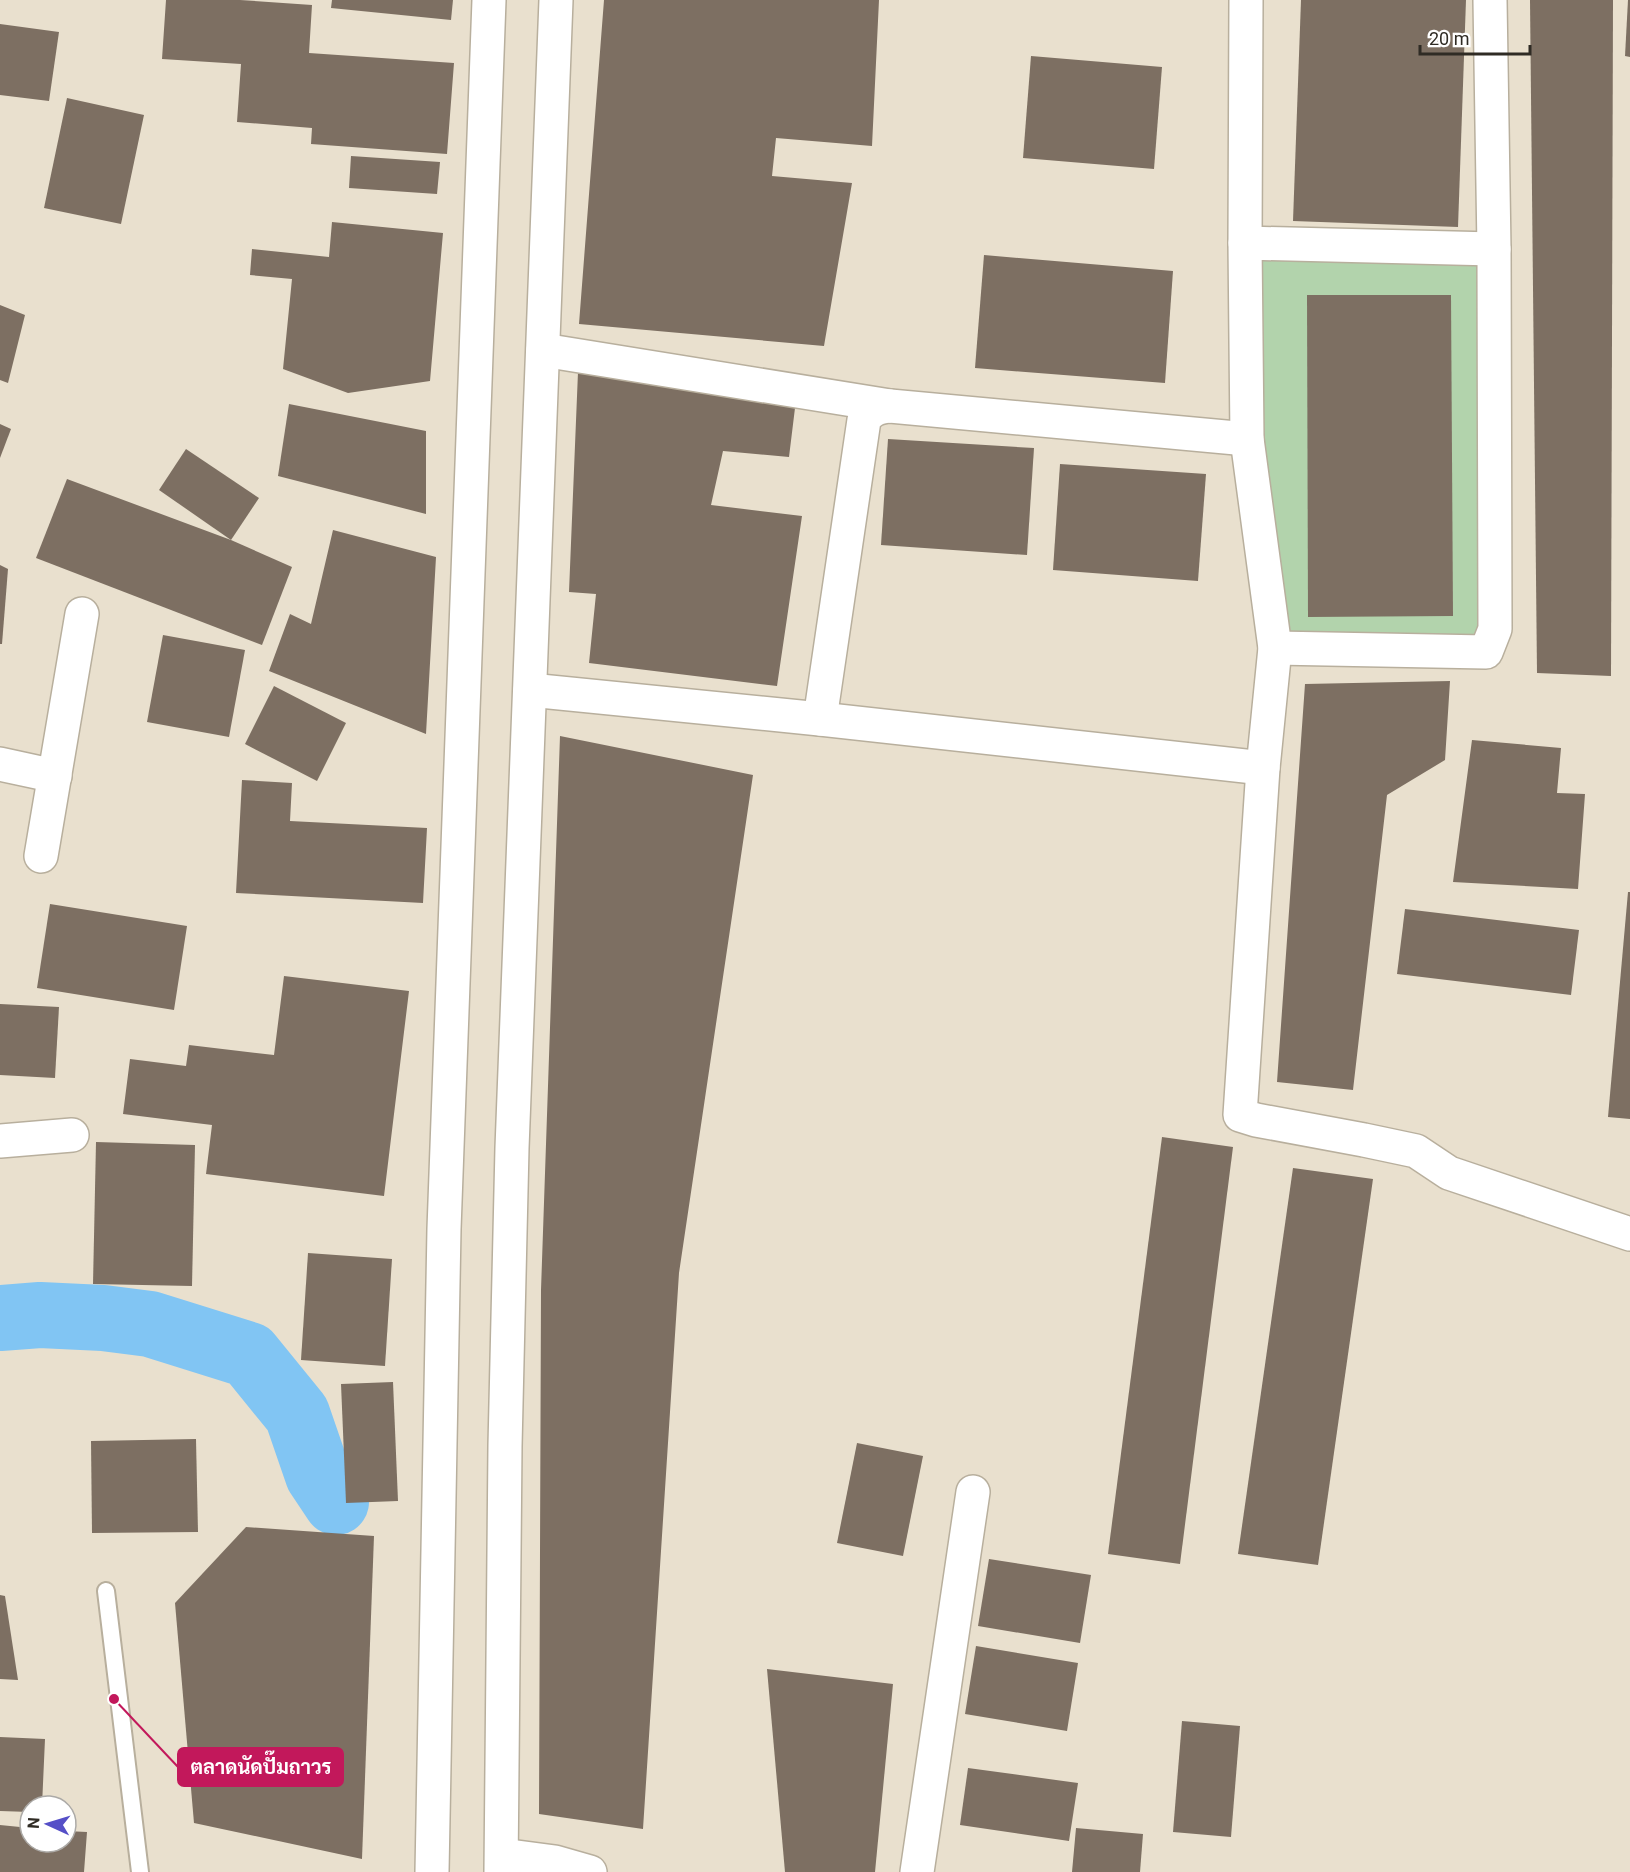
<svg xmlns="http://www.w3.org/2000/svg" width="1630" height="1872" font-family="Roboto,Sarabun,sans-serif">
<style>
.green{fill:#b2d3ac}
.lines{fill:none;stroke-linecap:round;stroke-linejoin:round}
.river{stroke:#81c5f3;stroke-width:66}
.building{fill:#7d6f62}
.lane-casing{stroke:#b8af9d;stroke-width:20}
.street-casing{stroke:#b8af9d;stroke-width:36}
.secondary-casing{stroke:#b8af9d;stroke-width:36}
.lane{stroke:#fff;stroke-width:16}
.street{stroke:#fff;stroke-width:33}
.secondary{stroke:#fff;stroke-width:33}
.leader{fill:none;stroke:#c2185b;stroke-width:2}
.callout-dot{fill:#c2185b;stroke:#fff;stroke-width:2}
.callout{fill:#c2185b;stroke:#c2185b;stroke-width:2}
.callout-label{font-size:20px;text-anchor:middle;font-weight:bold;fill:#fff}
</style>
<rect width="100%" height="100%" fill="#e9e0ce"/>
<!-- green -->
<path class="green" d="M1245,243L1494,249L1486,652L1275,648Z"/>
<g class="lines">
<!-- river -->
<path class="river" d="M0,1318L40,1315L103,1318L150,1324L249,1355L297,1414L318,1475L336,1502"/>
</g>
<!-- building -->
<g class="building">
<path d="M166,0H240L312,5L309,53L454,63L447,154L311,144L312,128L237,122L241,64L162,59Z"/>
<path d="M332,0H453L451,20L331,8Z"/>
<path d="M604,0H879L872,146L776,138L772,176L852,183L824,346L579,324Z"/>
<path d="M1301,0H1466L1458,227L1293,221Z"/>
<path d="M1530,0H1613L1611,676L1537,673Z"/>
<path d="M1628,0H1630V57L1625,56Z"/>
<path d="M0,24L59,32L49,101L0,95Z"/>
<path d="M1031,56L1162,67L1154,169L1023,158Z"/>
<path d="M67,98L144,115L121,224L44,208Z"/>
<path d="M351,156L440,162L437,194L349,188Z"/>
<path d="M332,222L443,233L430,381L348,393L283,369L292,279L250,275L252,249L329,257Z"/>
<path d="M984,255L1173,271L1165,383L975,368Z"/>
<path d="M1307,295H1451L1453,616L1308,617Z"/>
<path d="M0,305L25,315L8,383L0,380Z"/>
<path d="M578,372L795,408L789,457L723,451L711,505L802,516L777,686L589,663L596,594L569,592Z"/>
<path d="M289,404L426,431V514L278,476Z"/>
<path d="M0,424L11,429L0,458Z"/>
<path d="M888,439L1034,448L1027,555L881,545Z"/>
<path d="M186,449L259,498L231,540L159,490Z"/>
<path d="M1060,464L1206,474L1198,581L1053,570Z"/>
<path d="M67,479L231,540L292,567L262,645L36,558Z"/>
<path d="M333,530L436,557L426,734L269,671L290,614L311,624Z"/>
<path d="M0,565L8,569L2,644H0Z"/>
<path d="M163,635L245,650L229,737L147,722Z"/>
<path d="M1450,681L1445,760L1387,795L1353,1090L1277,1082L1305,684Z"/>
<path d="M274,686L346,723L317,781L245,744Z"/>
<path d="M560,736L753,775L679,1273L643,1829L539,1814L541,1290Z"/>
<path d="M1472,740L1561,748L1557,793L1585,794L1578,889L1453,882Z"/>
<path d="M242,780L292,783L290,821L427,828L423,903L236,893Z"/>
<path d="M1628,892H1630V1119L1608,1117Z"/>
<path d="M50,904L187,926L174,1010L37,988Z"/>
<path d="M1405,909L1579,930L1571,995L1397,974Z"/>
<path d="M284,976L409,991L384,1196L206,1174L212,1125L123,1114L130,1059L186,1066L189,1045L274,1055Z"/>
<path d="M0,1004L59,1007L55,1078L0,1075Z"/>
<path d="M1162,1137L1233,1147L1180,1564L1108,1554Z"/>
<path d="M96,1142L195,1145L192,1286L93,1284Z"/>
<path d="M1293,1168L1373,1179L1318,1565L1238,1554Z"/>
<path d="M308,1253L392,1259L385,1366L301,1360Z"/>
<path d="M393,1382L398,1501L346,1503L341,1384Z"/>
<path d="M196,1439L198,1532L92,1533L91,1441Z"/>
<path d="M857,1443L923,1456L903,1556L837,1543Z"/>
<path d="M246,1527L374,1536L362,1859L194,1823L175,1603Z"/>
<path d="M989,1559L1091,1575L1080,1643L978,1626Z"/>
<path d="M0,1595L5,1596L18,1680L0,1679Z"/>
<path d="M976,1646L1078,1663L1067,1731L965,1714Z"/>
<path d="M767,1669L893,1684L875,1872H785Z"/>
<path d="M1182,1721L1240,1726L1231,1837L1173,1832Z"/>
<path d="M0,1737L45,1739L42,1806H30V1812L0,1811Z"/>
<path d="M968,1768L1078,1783L1069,1841L960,1825Z"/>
<path d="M0,1825L30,1828V1842H66V1831L87,1832L84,1872H0Z"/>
<path d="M1076,1828L1143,1834L1140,1872H1072Z"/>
</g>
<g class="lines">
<defs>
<path id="lane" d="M106,1591L140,1872"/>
<g id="street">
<path d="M1246,0L1245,243L1247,439L1275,648L1263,768L1240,1115L1256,1120L1364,1140L1416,1151L1449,1173L1630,1234"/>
<path d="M1245,243L1494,249"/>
<path d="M543,350L890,406"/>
<path d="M1275,648L1486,652L1495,629L1494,249L1490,0"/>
<path d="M530,690L820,719L1263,768"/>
<path d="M820,719L864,420C870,410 878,407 890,406L1247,439"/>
<path d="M0,764L55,776"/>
<path d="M41,856L82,614"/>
<path d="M0,1141L72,1135"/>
<path d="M502,1855L555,1862L590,1872"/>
<path d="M917,1872L973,1492"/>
</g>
<g id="secondary">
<path d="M432,1872L444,1229L489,0"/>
<path d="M501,1872L505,1446L512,1148L556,0"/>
</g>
</defs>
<!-- lane casing -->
<use href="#lane" class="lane-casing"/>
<!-- street casing -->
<use href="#street" class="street-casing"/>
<!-- secondary casing -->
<use href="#secondary" class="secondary-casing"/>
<!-- lane -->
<use href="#lane" class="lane"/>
<!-- street -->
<use href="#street" class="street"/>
<!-- secondary -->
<use href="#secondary" class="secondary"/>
</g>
<!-- callouts -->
<path class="leader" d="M114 1699L178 1767"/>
<circle class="callout-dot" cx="114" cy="1699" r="6"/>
<rect class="callout" x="178" y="1748" width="165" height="38" rx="6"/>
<g class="callout-label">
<text x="261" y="1774">ตลาดนัดปั๊มถาวร</text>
</g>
<!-- north arrow -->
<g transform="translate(48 1824) rotate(274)"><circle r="28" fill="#ffffff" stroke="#acaaa7" stroke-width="1.5"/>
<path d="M0-4.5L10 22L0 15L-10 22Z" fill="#554fc7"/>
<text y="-9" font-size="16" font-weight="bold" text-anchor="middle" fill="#2f2b24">N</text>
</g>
<!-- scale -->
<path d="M1420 45v9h110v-9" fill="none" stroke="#2f2b24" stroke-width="3"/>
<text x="1429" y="45" font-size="18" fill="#2f2b24" stroke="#ffffff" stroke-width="4.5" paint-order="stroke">20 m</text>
</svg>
